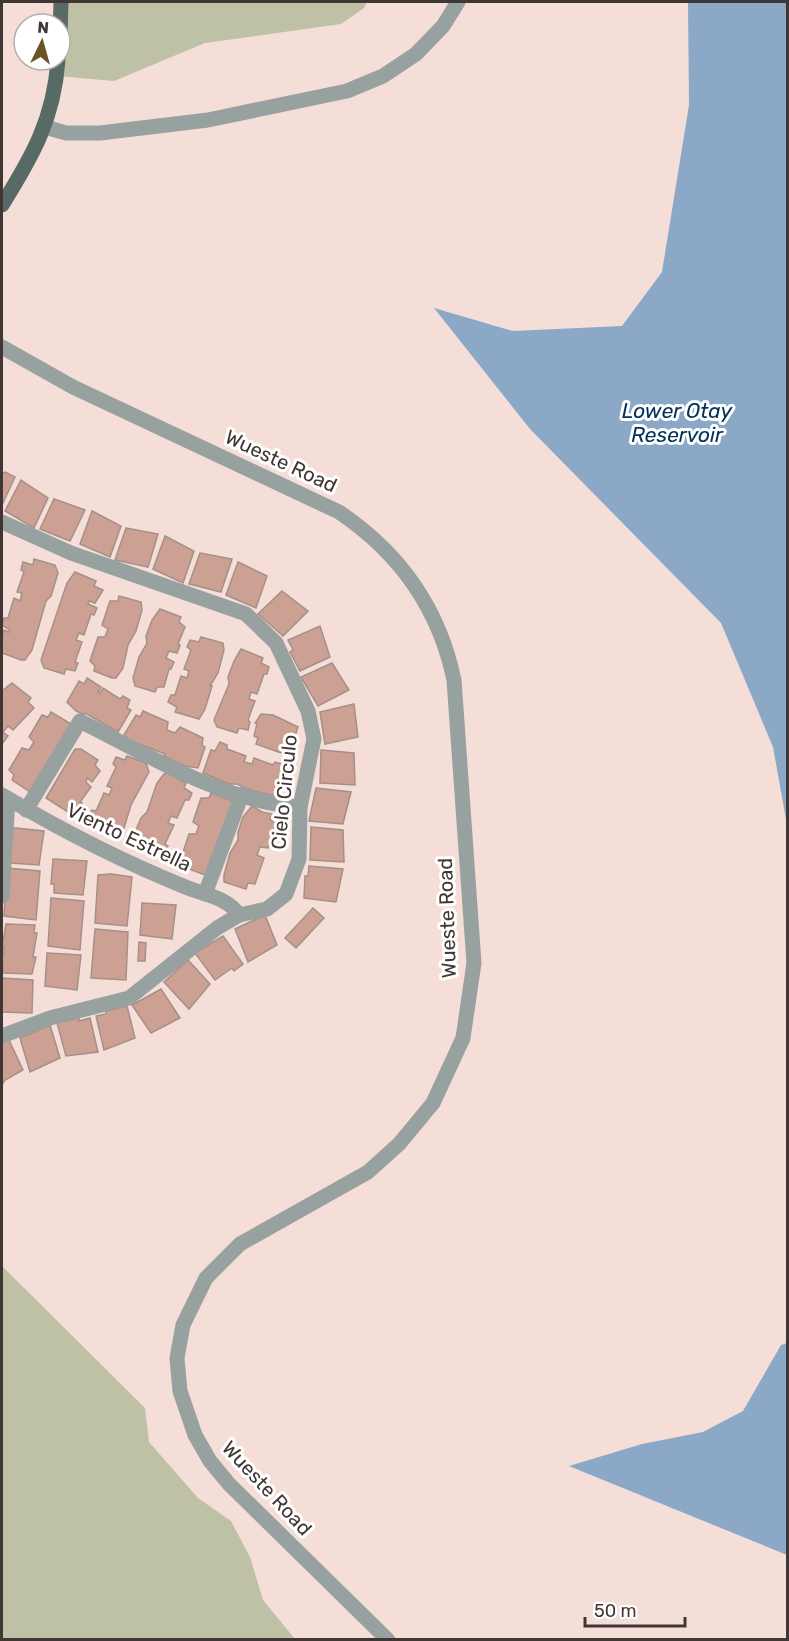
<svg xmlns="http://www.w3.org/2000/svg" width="789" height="1641" font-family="Rubik,sans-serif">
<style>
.green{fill:#bec1a6}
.water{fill:#8ba8c6}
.building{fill:#cca193;stroke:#a49088;stroke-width:1.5}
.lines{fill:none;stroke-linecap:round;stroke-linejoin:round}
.minor{stroke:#97a19f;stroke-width:15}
.major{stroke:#576a65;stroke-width:15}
.labels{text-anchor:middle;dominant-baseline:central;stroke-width:6;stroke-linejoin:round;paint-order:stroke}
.street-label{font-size:20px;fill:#403734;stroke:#fff}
.water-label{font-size:21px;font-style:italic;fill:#033058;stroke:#fff}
</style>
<rect width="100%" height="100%" fill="#f5ded7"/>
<!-- green -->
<g class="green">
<path d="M58,2H367L364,8L341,24L205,43L114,81L57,76L60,60Z"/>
<path d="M2,1266L145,1408L149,1442L198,1498L231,1521L250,1557L263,1600L295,1639H2Z"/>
</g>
<!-- water -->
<g class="water">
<path d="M688,2H787V825L773,747L721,623L530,429L434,308L513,331L622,326L662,272L689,105Z"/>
<path d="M787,1343V1555L569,1466L642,1444L703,1432L743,1411L781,1345Z"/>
</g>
<!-- building -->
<g class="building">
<path d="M5,472L15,477L2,505V474Z"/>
<path d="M21,480L48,498L34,528L5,511Z"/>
<path d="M54,499L85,510L70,541L40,529Z"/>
<path d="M92,511L121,526L110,557L80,544Z"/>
<path d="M126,528L158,534L148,567L115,560Z"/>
<path d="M165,536L194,551L183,583L153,569Z"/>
<path d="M200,553L232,559L221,592L189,584Z"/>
<path d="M34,559L55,565L58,573L51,596L46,601L32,650L25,660H21L2,653V636L4,630L9,632L10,630L2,625L4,618H8L14,598L20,601L22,593L17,592L24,572L21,570L23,562L33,565Z"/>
<path d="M238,562L267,576L256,608L226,595Z"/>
<path d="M75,572L96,581L94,586L103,590L95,603L89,601L88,604L97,608L94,615L91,614L84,635L79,633L76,640L82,642L75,662L78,663L75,671L66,669L64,674L44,668L41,660L67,583Z"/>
<path d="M282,591L308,611L283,636L258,614Z"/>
<path d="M119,596L141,602L142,610L136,631L128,645L123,668L116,678H112L94,671L95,666L90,661L98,637H105L108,629L102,625L110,601H118Z"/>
<path d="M160,609L181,617L179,622L185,627L178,644L180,645L177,653L169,651L166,658L174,662L171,669H169L164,687H157L155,692L135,686L133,678L139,657L147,643L146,636L152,620Z"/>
<path d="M320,626L330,657L300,671L290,652L293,650L288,640Z"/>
<path d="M201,637L223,643L224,650L218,673L210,686H212L205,709L199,719L175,712L177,707L168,702L171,695H175L181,676L187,678L189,671L184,669L191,650L187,647L190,640L199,642Z"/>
<path d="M241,649L263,658L261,663L269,667L267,674H264L257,694L251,692L249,699L255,701L248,720L250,722L248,730L239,728L237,733L217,727L214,720L229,684L228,677L234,661Z"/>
<path d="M332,663L349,690L318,706L301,677Z"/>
<path d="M87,678L101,687L98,692L100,693L103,688L120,699L123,696L130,700L127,708L131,710L118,732L85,713L84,715L76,711L67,702L79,681L84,684Z"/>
<path d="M12,683L31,698L28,702L34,708L13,730L8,726L3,732L8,736L2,744V691Z"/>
<path d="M354,704L358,737L325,744L320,712Z"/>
<path d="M143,711L168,722L167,730L175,733L180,727L203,738L202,745L205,747L198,768L185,766L164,756L165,754L129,740L124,735L136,715L140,717Z"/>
<path d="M51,712L71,724L30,792L12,780L14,775L9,770L22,748L29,750L34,742L29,737L42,715L48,717Z"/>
<path d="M261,714L273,715L298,727L291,749L286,748L281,753L256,744L258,738L254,736L257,724L255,723Z"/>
<path d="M220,742L227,745V749L246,756L244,762L252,764L254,758L273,765L275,762L282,764L281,774L285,775L278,797L250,790L237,784H229L203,773L211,750L215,751Z"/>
<path d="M75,749H81L98,760L95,765L100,771L92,782L87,778L86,782L91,787L80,802L82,803L78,811L71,807L68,812L46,798Z"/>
<path d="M321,750L354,753L355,785L320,783Z"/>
<path d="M127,756L146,763L149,772L131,805L124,828L116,838L94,828L96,823L88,818L92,810L96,811L104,793L109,795L112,788L107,786L116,767L113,764L116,757L125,760Z"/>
<path d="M168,773L186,783L184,788L192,793L189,800H185L177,818L171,816L168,823L174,825L165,844L168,846L164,853L156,850L153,855L132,846V840L141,818L147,812L157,783L164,774Z"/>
<path d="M316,788L351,792L343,824L309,821Z"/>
<path d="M211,793L233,801L205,875L184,867L186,862L181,858L189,834H196L199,826L193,822L201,798H209Z"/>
<path d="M252,806L262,812L272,814L270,819L276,824L268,848L260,847L257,855L264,858L255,884L248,883L246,889L224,882V875L230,853L238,840V832L243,817Z"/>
<path d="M311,827L343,830L344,862L310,860Z"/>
<path d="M16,828L44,831L39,865L10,863L9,829Z"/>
<path d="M53,859L87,861L83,895L54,893V884H51Z"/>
<path d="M309,866L343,869L336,902L304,898L305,876H308Z"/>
<path d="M7,868L40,871L36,920L4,916Z"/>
<path d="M111,874L132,877L127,926L95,923L98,875Z"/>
<path d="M51,898L84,901L80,950L48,946Z"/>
<path d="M142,903L176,905L172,939L140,935Z"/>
<path d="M313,908L324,918L296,948L285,938Z"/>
<path d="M265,915L277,945L248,962L235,929Z"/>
<path d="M6,924L35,925L34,933H37L33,957H36L32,974L3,973L2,955H4V947H2Z"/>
<path d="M95,929L128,932L126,980L91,978Z"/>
<path d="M223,936L243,964L234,971L232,968L215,980L195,953Z"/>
<path d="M139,942L146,943L145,961H138Z"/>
<path d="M47,953L81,955L77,990L45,986Z"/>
<path d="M188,960L210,984L189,1009L164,982Z"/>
<path d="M2,978L33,980L32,1013L2,1012Z"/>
<path d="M161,989L180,1018L151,1033L132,1005Z"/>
<path d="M127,1006L135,1038L104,1050L96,1016L106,1014V1011Z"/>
<path d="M79,1018V1021L90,1018L98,1052L66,1056L57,1023Z"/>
<path d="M50,1025L60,1058L30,1072L20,1038Z"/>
<path d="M9,1040L23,1070L5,1080L2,1085V1043Z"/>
</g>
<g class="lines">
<!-- minor -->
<g class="minor">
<path d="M45,127L66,133H100L208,120L347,91L383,76L416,54L443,26L458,2"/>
<path d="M2,347L73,387L339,512C400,553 439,608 454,680L474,963L463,1038L433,1103L399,1144L368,1172L240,1244L206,1278L183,1325L177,1358L180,1391L195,1435L210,1461L229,1484L388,1640"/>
<path d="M2,522L71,553L246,614L276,643L308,711L314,739L300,807L299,859L286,894L267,909L239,915L217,928L129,998L50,1018L2,1036"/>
<path d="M2,795C61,830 123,862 188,888C206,895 228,898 239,915"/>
<path d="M26,810L80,721C148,755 223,802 300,807"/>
<path d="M205,894L242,794"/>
<path d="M2,896L8,799"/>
</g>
<!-- major -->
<g class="major">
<path d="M60,35L61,2"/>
<path d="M2,205C32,157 54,119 58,60"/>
</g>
</g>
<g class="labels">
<!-- street labels -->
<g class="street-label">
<text transform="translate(281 461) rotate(25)">Wueste Road</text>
<text transform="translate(284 792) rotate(-84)">Cielo Circulo</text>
<text transform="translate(129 837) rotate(25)">Viento Estrella</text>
<text transform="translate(447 918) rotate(-92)">Wueste Road</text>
<text transform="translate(267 1488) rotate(47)">Wueste Road</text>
</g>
<!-- water labels -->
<g class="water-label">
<text x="677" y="410">Lower Otay<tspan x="677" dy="24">Reservoir</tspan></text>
</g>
</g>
<!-- border -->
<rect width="789" height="1641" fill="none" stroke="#403734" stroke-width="6"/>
<!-- north arrow -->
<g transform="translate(42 42) rotate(5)"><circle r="28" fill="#ffffff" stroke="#b3afae" stroke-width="1.5"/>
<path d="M0-4.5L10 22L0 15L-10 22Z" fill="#685523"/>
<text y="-9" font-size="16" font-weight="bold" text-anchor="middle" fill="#403734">N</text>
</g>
<!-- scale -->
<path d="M585 1617v9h100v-9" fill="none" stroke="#403734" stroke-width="3"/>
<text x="594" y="1617" font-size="18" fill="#403734" stroke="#ffffff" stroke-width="4.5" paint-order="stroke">50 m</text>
</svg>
